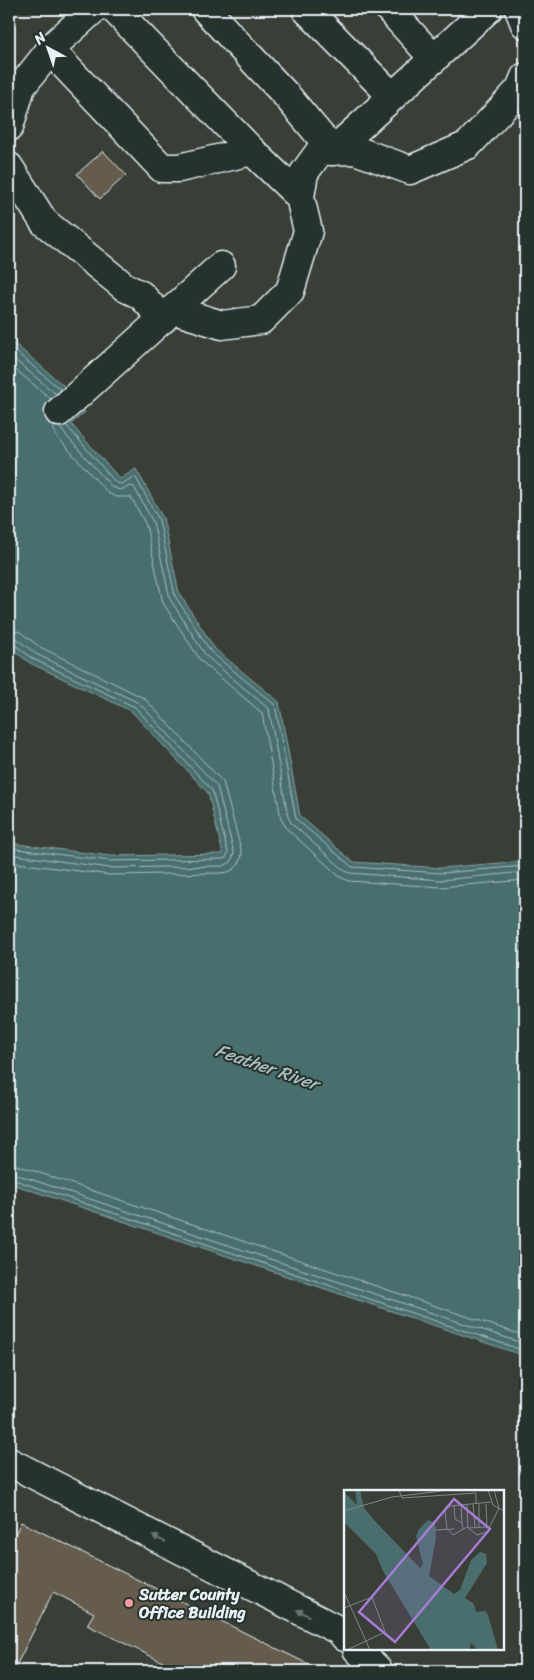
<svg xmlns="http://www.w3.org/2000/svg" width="534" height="1680" font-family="Sriracha,sans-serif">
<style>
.water{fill:#4a6e6e;stroke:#89a2a5}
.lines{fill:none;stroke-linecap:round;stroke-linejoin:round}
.shore{stroke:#a9bdc1;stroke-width:1}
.building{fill:#655c4e;stroke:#e8f1f8}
.minor-casing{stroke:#e8f1f8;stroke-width:31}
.minor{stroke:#26332d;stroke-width:28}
.oneway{fill:#6a7674}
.poi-dot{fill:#ff9aa2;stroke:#26332d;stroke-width:2}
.labels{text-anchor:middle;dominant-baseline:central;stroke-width:4;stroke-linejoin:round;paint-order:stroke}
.poi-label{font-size:16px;font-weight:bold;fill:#e8f1f8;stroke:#26332d;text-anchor:start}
.water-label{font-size:18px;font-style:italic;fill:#a9bdc1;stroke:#26332d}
.inset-road{fill:none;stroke:#7f8684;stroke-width:1}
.view{fill:#a77bd6;fill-opacity:0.15;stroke:#a77bd6;stroke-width:2.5}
.inset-edge{fill:none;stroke:#e8f1f8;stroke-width:2.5}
</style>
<rect width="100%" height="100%" fill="#393f37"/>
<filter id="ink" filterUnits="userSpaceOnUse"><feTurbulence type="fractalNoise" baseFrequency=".02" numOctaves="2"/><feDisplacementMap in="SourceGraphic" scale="10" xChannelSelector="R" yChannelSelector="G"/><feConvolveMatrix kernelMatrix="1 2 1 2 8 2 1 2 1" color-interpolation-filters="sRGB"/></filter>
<g filter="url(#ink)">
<!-- water -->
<path class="water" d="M9,344H15L64,386L85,412L71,424L120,479L136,469L163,518L179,593L215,649L279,702L300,816L353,862L441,868L525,861V1356L9,1183V843L110,856L223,854L208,793L131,711L30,663L9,647Z"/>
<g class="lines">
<!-- shore -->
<g class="shore">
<path d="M9,349L14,350L61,390"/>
<path d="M9,355L56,394"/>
<path d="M9,364L51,399"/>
<path d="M52,425L57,437L108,493L116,497H131L146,525L163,603L201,661L262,713L281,819L287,829L340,877L349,881L441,887L525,880"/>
<path d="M66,425L116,483L122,484L133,477L136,478L159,520L175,596L211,652L275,705L296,819L352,867L441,873L525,866"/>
<path d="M60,427L63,432L112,487L120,490L131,486L134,487L153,522L170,599L206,656L269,709L288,817L292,824L345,871L350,873L441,880L525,872"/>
<path d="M9,629L20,632L40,647L144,698L223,782L242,853C241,865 234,872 222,873L110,875L9,862"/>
<path d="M9,637L16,638L36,654L139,703L217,786L234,853L231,862L223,866L110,868L9,854"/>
<path d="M9,643L14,644L33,659L135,707L212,790L228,853L226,858L222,859L110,861L9,848"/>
<path d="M9,1164L16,1165L525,1336"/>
<path d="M9,1172L525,1344"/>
<path d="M9,1178L525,1351"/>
</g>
</g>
<!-- building -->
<g class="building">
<path d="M103,151L126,175L100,199L77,174Z"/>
<path d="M21,1522L312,1666L309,1671H181L87,1625L94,1613L53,1592L15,1668L9,1665V1547Z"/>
</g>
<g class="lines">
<defs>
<g id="minor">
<path d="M114,9L252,151"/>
<path d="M205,9L286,95L333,151L488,9"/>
<path d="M306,9L392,96"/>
<path d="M389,9L434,59"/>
<path d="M519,9L525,24"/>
<path d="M50,50L162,168H179L252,151L300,197"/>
<path d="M9,127L21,87L55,44L94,9"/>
<path d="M9,167L44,222L126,288L141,295L163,319"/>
<path d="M174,310L222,325L261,320L290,291L308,231L300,197L304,173L320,151L355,150L410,170L468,145L520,89L525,77"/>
<path d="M59,412L221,266"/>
<path d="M9,1462L340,1631L345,1637"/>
<path d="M357,1649L378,1670L377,1671"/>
</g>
</defs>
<!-- minor casing -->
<use href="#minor" class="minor-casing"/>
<!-- minor -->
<use href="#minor" class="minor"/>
</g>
<!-- one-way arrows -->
<defs><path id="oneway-solid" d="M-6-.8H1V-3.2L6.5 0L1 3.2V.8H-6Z" transform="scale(1.25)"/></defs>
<g class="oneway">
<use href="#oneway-solid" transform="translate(159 1539) rotate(-153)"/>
<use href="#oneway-solid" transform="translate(303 1613) rotate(-153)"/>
</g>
</g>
<!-- markers -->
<circle class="poi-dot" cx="129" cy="1603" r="5"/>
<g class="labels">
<!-- poi labels -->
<g class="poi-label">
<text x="139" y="1594">Sutter County<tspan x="139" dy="18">Office Building</tspan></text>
</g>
<!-- water labels -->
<g class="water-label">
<text transform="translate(267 1067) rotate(19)">Feather River</text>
</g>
</g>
<!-- overview -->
<g transform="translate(344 1490)">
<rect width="160" height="160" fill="#393f37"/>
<path d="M11,0H16L20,18L30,30L76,78L79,74L72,46L75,39L84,30L91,33L92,48L85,86L110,104L116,100L127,70L136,62L142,64L143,73L121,108L130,114L132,122L141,121L144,125L154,160H134L127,153L125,160H87L39,81L32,64L0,32V2L13,15Z" fill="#4a6e6e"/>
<path class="inset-road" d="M55,0L58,8L132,3V14M144,0L149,15L160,21M123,14L124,38L143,37L142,14M129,14L131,37M135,14V37M110,15L111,29L118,33L119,39M117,15L118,33M0,21L48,7L106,0M103,39L101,21L106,16L147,12M104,39L109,45L123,37L133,45L143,42L155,18L150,0M90,40L110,39M0,102L26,160M0,118L28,107L41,142L3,160"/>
<path class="view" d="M110,9L146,39L51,152L15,122Z"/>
<rect width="160" height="160" class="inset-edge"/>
</g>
<!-- margin -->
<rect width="534" height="1680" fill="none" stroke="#26332d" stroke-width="30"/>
<rect x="15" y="15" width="504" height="1650" fill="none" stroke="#e8f1f8" stroke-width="2" filter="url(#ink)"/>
<!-- north arrow -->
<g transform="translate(48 48) rotate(320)" stroke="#26332d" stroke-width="4" paint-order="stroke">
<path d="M0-4L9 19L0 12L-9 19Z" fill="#e8f1f8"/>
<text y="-8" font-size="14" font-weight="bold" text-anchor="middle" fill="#e8f1f8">N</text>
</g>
</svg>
